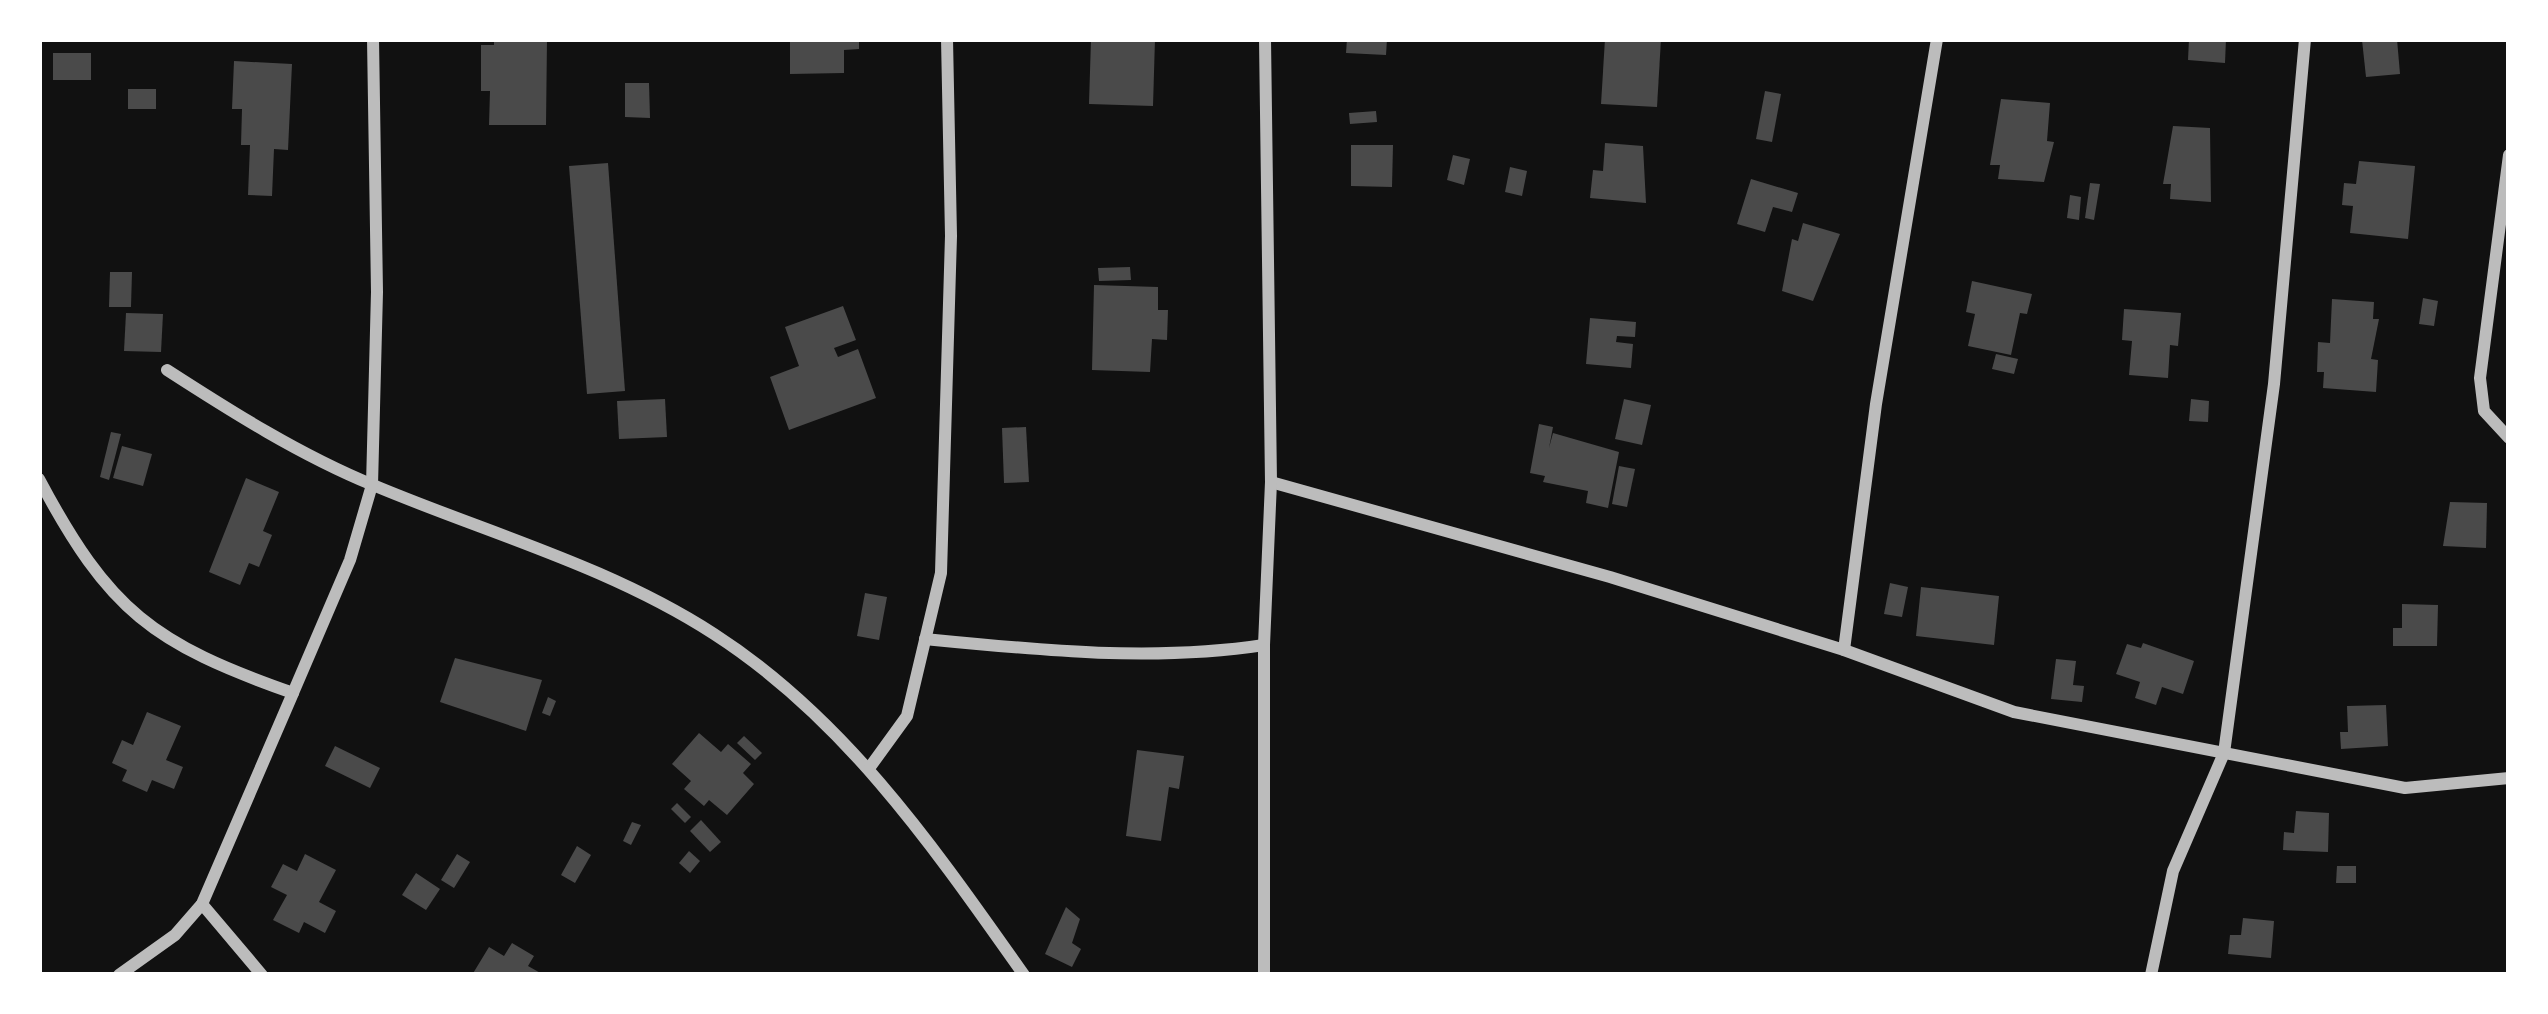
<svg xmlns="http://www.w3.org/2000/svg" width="2548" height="1014" font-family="'Nunito Sans',sans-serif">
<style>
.building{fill:#4a4a4a}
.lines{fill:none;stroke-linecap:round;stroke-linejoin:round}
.minor{stroke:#bcbcbc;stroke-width:12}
</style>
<rect width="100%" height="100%" fill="#111"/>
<!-- building -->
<g class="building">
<path d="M494,39H547L546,125H489L490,91H481V45H494Z"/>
<path d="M790,39H859V49L844,50V73L790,74Z"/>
<path d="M1091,39H1155L1153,106L1089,104Z"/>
<path d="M1347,39H1387L1386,55L1346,53Z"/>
<path d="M1605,39H1661L1657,107L1601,104Z"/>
<path d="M2189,39H2226L2225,63L2188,60Z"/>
<path d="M2397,39L2400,74L2366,77L2362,40Z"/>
<rect x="53" y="53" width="38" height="27"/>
<path d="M234,61L292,64L288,150L274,149L272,196L248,195L250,145H241L242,109H232Z"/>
<path d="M625,83H649L650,118L625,117Z"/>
<rect x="128" y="89" width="28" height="20"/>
<path d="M1765,91L1781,94L1772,142L1756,139Z"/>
<path d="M2001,99L2050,103L2047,141L2054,142L2044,182L1998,179L2000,165H1990Z"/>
<path d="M1376,111L1377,122L1350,124L1349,113Z"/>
<path d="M2173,126L2210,128L2211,202L2170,199L2171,184H2163Z"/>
<path d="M1605,143L1643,146L1646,203L1590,198L1593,170L1603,171Z"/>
<path d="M1351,145H1393L1392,187L1351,186Z"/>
<path d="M1453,155L1470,159L1464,185L1447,180Z"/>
<path d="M2359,161L2415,166L2408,239L2350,233L2353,206L2342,205L2344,183L2356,184Z"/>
<path d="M608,163L625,391L587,394L569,166Z"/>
<path d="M1510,167L1527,171L1522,196L1505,192Z"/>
<path d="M1751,179L1798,193L1792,212L1773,207L1765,232L1737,224Z"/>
<path d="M2090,183L2100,184L2094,220L2085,218Z"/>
<path d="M2070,195L2081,197L2079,220L2067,218Z"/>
<path d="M1803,223L1840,234L1813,301L1782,291L1792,239L1798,241Z"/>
<path d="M1130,267L1131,280L1099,281L1098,268Z"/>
<path d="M110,272H132L131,307H109Z"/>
<path d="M1972,281L2032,294L2027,314L2020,313L2011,355L1968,346L1975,314L1966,312Z"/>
<path d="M1094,285L1158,287V310H1168L1167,340L1152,339L1150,372L1092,370Z"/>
<path d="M2423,298L2438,301L2434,326L2419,324Z"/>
<path d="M2332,299L2374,302L2373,319H2379L2371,359L2378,360L2376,392L2323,388L2324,372H2317L2318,342L2330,343Z"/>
<path d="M843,306L856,340L834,348L838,357L858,349L876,398L789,430L770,377L799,366L785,327Z"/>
<path d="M2124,309L2181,313L2178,346L2170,345L2168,378L2129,375L2132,341L2122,340Z"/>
<path d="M126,313L163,314L161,352L124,351Z"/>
<path d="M1590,318L1636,322L1635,337L1617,336L1616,342L1633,344L1631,368L1586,364Z"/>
<path d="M1996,354L2018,359L2014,374L1992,369Z"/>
<path d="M665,399L667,437L619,439L617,401Z"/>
<path d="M1624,399L1651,405L1642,445L1615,439Z"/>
<path d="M2191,399L2209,401L2208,422L2189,421Z"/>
<path d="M1539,424L1553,427L1549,448L1553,433L1619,452L1608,508L1586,503L1588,491L1543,482L1545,476L1530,473Z"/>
<path d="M1026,427L1029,482L1004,483L1002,428Z"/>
<path d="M111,432L121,434L109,480L100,477Z"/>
<path d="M122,446L152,454L143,486L113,478Z"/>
<path d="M1619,466L1635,469L1627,507L1612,504Z"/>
<path d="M246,478L279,492L263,531L272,535L259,567L249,563L240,585L209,572Z"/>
<path d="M2450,502L2487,503L2486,548L2443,546Z"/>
<path d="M1890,583L1908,587L1902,617L1884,614Z"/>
<path d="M1921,587L1999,596L1994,645L1916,636Z"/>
<path d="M865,593L887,597L879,640L857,636Z"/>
<path d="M2402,604L2438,605L2437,646H2393V628H2402Z"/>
<path d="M2143,643L2194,661L2183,694L2162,687L2156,705L2135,698L2140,682L2116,674L2127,644L2141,648Z"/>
<path d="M455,658L542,680L526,731L440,702Z"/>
<path d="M2056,659L2076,661L2073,685L2084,686L2082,702L2051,699Z"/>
<path d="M548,697L556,701L550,716L542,713Z"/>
<path d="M2386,705L2388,746L2341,749L2340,732H2348L2347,706Z"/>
<path d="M147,712L181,726L166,760L183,767L174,789L152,780L147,792L122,781L127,770L112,763L122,740L133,745Z"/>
<path d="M699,733L721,752L728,744L751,764L743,773L754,784L727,815L709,800L704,806L684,789L691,781L672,764Z"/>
<path d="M744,736L762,753L755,760L737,743Z"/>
<path d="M335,746L380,768L370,788L325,766Z"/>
<path d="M1137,750L1184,756L1179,789L1169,787L1161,841L1126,836Z"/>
<path d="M677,803L691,817L685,823L671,809Z"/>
<path d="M2296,811L2329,813L2328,852L2283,850L2284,832L2294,833Z"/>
<path d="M701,820L721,842L710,852L690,831Z"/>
<path d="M632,822L641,825L631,845L623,841Z"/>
<path d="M577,846L591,855L575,883L561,875Z"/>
<path d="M689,851L700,861L690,873L679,863Z"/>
<path d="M305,854L336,870L319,902L336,911L325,933L304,922L299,933L273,920L287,895L271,887L283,864L297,871Z"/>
<path d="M457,854L470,862L454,888L441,880Z"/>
<path d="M2337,866H2356V883H2336Z"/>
<path d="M416,873L440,889L426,910L402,895Z"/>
<path d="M1066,907L1080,919L1072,943L1081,949L1072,967L1045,954Z"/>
<path d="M2243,918L2274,921L2271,958L2228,954L2230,935H2241Z"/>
<path d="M512,943L534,956L528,966L544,975H472L489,947L504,956Z"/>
</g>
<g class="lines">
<!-- minor -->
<g class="minor">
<path d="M2509,155L2480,378L2484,411L2509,438"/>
<path d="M167,370C232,412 300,455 373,485C487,533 609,566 714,634C846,719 935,849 1024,975"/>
<path d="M39,479C109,611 153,644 293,693L350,560L372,485L377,292L373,39"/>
<path d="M1271,482L1610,577L1844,650L2014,712L2405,788L2509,778"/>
<path d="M925,639C1037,650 1153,662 1264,645"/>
<path d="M1844,650L1876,404L1937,39"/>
<path d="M870,767L907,716L941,573L951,236L947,39"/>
<path d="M202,904L262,975"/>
<path d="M119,975L175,935L202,904L293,693"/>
<path d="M1264,975V645L1271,482L1265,39"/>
<path d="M2151,975L2173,871L2224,753L2274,384L2305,39"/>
</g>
</g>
<!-- border -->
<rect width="2548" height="1014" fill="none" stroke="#ffffff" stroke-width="84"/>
</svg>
